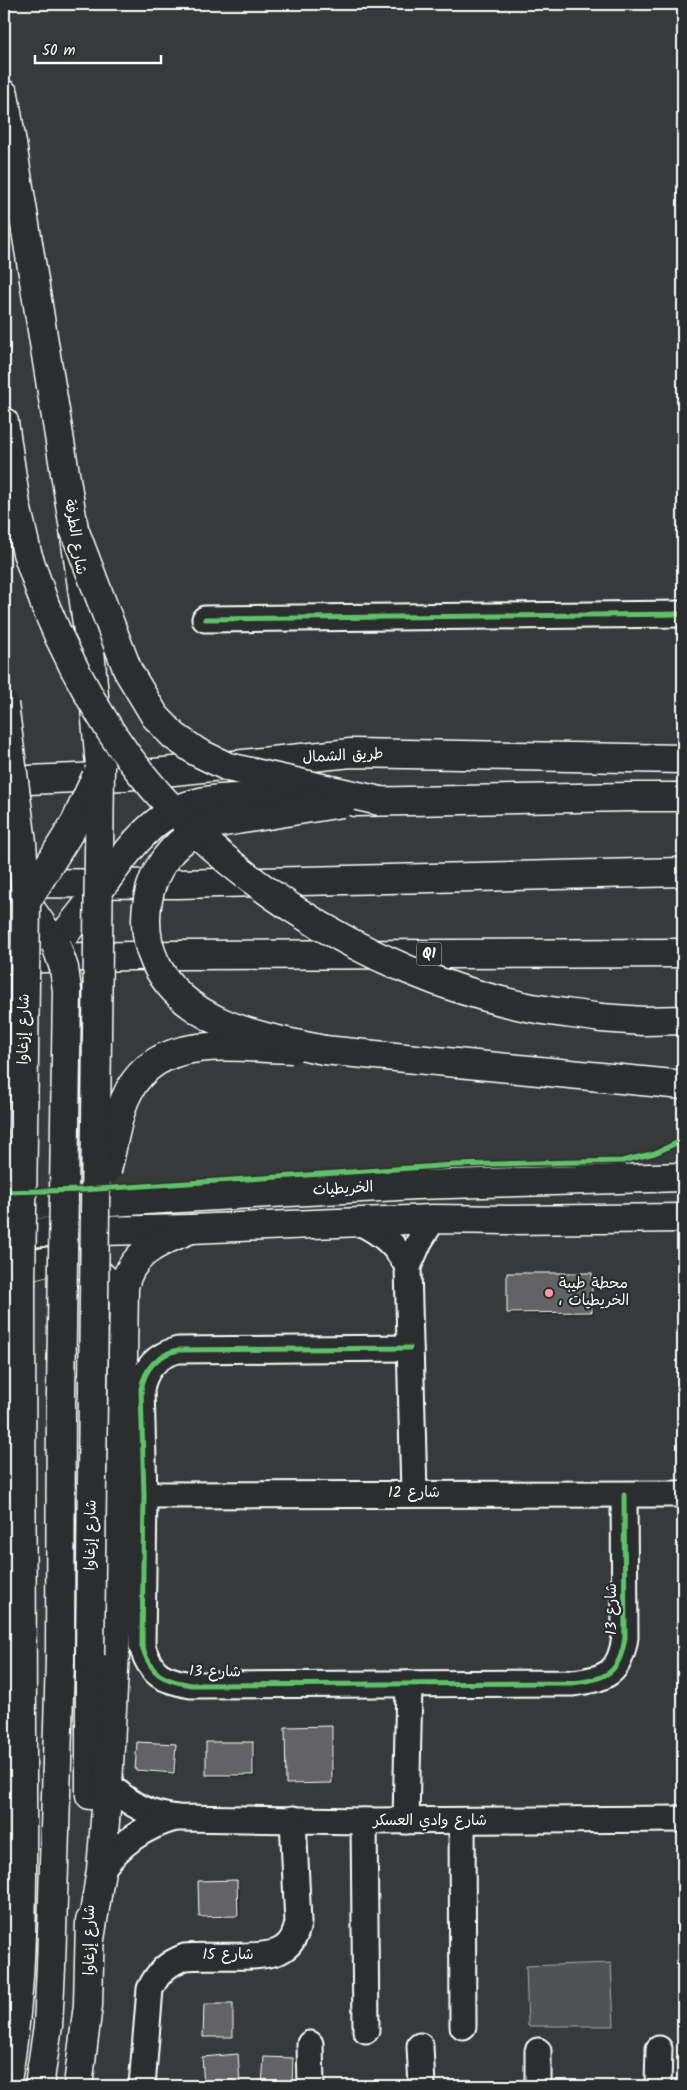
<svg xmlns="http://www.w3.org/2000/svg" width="687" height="2090" font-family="Kalam,'Playpen Sans Arabic',sans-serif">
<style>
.green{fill:#505354;stroke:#a8a9aa}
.shadow{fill:#0007}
.building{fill:#636465;stroke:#fff}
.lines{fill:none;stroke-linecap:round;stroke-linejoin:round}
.minor-casing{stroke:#fff;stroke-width:29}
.major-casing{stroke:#fff;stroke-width:31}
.highway-casing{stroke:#fff;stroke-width:31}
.minor{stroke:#2a2d2e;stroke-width:25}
.major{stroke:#2a2d2e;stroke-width:28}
.highway{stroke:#2a2d2e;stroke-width:28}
.major-bridge-casing{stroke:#fff;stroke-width:31;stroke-linecap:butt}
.highway-bridge-casing{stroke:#fff;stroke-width:31;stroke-linecap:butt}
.major-bridge{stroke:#2a2d2e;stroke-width:28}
.highway-bridge{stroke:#2a2d2e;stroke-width:28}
.cycleway-casing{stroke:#2a2d2e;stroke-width:8}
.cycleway{stroke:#61c268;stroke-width:5}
.poi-dot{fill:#ff9aa2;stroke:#2a2d2e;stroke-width:2}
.labels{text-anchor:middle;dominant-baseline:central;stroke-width:4.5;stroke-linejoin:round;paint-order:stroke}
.shield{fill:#2a2d2e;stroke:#bfc0c0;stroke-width:1}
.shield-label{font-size:14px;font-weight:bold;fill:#fff}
.street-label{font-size:15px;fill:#fff;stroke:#2a2d2e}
.poi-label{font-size:15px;fill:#fff;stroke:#2a2d2e;text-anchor:start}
</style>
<rect width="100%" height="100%" fill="#373a3b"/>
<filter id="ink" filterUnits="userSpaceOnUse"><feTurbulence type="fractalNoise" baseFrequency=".02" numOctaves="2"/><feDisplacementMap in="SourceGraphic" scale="10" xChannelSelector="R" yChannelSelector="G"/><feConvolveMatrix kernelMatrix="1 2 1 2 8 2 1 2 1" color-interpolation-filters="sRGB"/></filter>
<g filter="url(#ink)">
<!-- green -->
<path class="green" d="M611,1963L614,2026H528L526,1966Z"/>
<!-- shadow -->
<g class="shadow">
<path d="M591,1274L593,1276L594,1314L510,1315L508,1313Z"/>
<path d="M331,1727L333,1729L334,1784L289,1785L287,1783Z"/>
<path d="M253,1743L255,1745V1777H209L207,1775Z"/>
<path d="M175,1745L177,1747L176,1774L139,1772L137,1770Z"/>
<path d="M237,1882L239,1883L240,1917L202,1918L200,1916Z"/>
<path d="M233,2005L234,2007V2038H207L205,2036Z"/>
<path d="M237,2055L239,2057L241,2085H205Z"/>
<path d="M265,2058L293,2060L295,2061L293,2086H263Z"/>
</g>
<!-- building -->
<g class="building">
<path d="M507,1273H592V1312L507,1313Z"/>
<path d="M332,1726V1783L286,1784L285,1727Z"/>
<path d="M137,1742L176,1744L174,1773L135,1770Z"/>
<rect x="206" y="1742" width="47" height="33"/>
<path d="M237,1880L238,1916L199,1917L198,1881Z"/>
<path d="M204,2004H233V2037H203Z"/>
<path d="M238,2054L240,2084L204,2086L202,2057Z"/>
<path d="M264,2057L293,2058L292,2086H262Z"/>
</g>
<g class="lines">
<defs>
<g id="minor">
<path d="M205,619L683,614"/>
<path d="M359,1222C381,1232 396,1245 408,1267"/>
<path d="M410,1348L178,1350C157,1355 145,1368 141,1389L144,1495L142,1646C151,1675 162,1680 191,1685L572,1683C606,1679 620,1674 625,1637L624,1495"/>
<path d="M414,1493L408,1267L419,1242L433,1219"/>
<path d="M144,1495L683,1494"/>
<path d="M4,1731L20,1684"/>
<path d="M108,1784C129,1804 148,1815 178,1818L364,1821L683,1819"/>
<path d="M364,1821L366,2030"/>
<path d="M406,1821L409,1684"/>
<path d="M462,1821L463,2026"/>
<path d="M101,1870C121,1843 143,1827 175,1818"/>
<path d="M310,2044L311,2086"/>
<path d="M420,2046L422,2086"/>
<path d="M538,2051V2086"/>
<path d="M142,2086L150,1989C158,1972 168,1963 185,1957C209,1954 266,1961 283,1949C293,1943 296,1933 298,1923L293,1819"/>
<path d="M658,2086L659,2049"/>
</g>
<g id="major">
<path d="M4,94L74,529L89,638L100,766"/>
<path d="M4,781L124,776L351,753L683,759"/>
<path d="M4,938L26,902L56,945L100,889"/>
<path d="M4,1205L110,1202L416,1185L683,1177"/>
<path d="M4,1233L191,1229L433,1219L510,1220L683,1218"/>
<path d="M4,1280C34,1256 85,1251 110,1285"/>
<path d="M90,1655V1795"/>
<path d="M90,1939L101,1870L108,1784L120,1556L124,1287C131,1252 161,1241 191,1229"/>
<path d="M6,2086C25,1983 22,1878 22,1773C23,1611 21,1449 21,1286"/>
<path d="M39,2086L48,2026L51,1967L60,1659"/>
<path d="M78,2086L88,2005L90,1921"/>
</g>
<g id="highway">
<path d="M4,422L16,505L27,553L45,605"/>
<path d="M355,802L631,797H683"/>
<path d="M4,883L177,884L683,872"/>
<path d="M4,959L175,955L683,953"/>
<path d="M601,1018L643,1021L683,1020"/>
<path d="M324,1050L683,1085"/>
</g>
</defs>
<!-- minor casing -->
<use href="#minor" class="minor-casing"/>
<!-- major casing -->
<use href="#major" class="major-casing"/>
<!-- highway casing -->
<use href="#highway" class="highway-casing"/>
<!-- minor -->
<use href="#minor" class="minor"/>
<!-- major -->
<use href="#major" class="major"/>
<!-- highway -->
<use href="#highway" class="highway"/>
<defs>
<g id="major-bridge">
<path d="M74,529L128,671L155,716L174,736L197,752L228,767L380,801"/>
<path d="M4,704L22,843L26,902L21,1286"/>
<path d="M100,889C117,866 134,840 157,822C200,788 263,799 314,801"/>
<path d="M26,902L75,823L96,777"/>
<path d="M56,945L64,968L67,990L61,1394L60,1659"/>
<path d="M107,1170C113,1147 116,1121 125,1099C154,1031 232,1048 292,1049"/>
<path d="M90,1655L100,766"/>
</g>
<g id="highway-bridge">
<path d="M45,605C63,649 85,691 111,732C201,869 367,974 527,1007C551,1012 577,1014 601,1018"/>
<path d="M324,1050C262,1037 185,1025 155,962C146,942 144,920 148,899C153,871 171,845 197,831C212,822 232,821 249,818C280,813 311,808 342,803"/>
</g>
</defs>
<!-- major-bridge casing -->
<use href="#major-bridge" class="major-bridge-casing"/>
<!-- highway-bridge casing -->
<use href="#highway-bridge" class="highway-bridge-casing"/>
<!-- major-bridge -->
<use href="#major-bridge" class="major-bridge"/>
<!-- highway-bridge -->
<use href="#highway-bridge" class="highway-bridge"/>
<defs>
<g id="cycleway">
<path d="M205,619L683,614"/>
<path d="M4,1192L83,1190L454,1165L622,1161L655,1153L683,1140"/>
<path d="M410,1348L178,1350C157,1355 145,1368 141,1389L144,1495L142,1646C151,1675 162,1680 191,1685L572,1683C606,1679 620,1674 625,1637L624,1495"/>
</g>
</defs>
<!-- cycleway casing -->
<use href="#cycleway" class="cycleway-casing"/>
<!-- cycleway -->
<use href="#cycleway" class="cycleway"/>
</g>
</g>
<!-- markers -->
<circle class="poi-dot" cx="549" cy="1293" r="5"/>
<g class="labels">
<!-- shield labels -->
<rect class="shield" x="416.5" y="942.5" width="25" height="23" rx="4"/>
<g class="shield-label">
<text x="429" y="954">Q1</text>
</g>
<!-- street labels -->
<g class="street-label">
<text transform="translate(75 537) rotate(81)">شارع الطرفة</text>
<text transform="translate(343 756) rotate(-3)">طريق الشمال</text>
<text transform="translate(24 1029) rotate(-89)">شارع إزغاوا</text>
<text transform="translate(343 1189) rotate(-3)">الخريطيات</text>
<text x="414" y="1493">شارع 12</text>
<text transform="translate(91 1535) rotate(-89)">شارع إزغاوا</text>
<text transform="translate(612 1609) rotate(-90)">شارع 13</text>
<text transform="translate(215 1672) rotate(1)">شارع 13</text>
<text x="430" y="1821">شارع وادي العسكر</text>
<text transform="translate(90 1940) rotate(-90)">شارع إزغاوا</text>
<text x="228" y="1955">شارع 15</text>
</g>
<!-- poi labels -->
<g class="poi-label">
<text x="559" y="1284">محطة طيبة<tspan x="559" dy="17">، الخريطيات</tspan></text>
</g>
</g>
<!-- margin -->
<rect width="687" height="2090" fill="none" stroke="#2a2d2e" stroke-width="20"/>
<rect x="10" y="10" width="667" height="2070" fill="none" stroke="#fff" stroke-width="2" filter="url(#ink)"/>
<!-- scale -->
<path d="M35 55v8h126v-8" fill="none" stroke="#ffffff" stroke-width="2.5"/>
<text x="42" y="55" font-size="15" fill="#ffffff" stroke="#2a2d2e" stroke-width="4" paint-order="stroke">50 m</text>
</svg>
